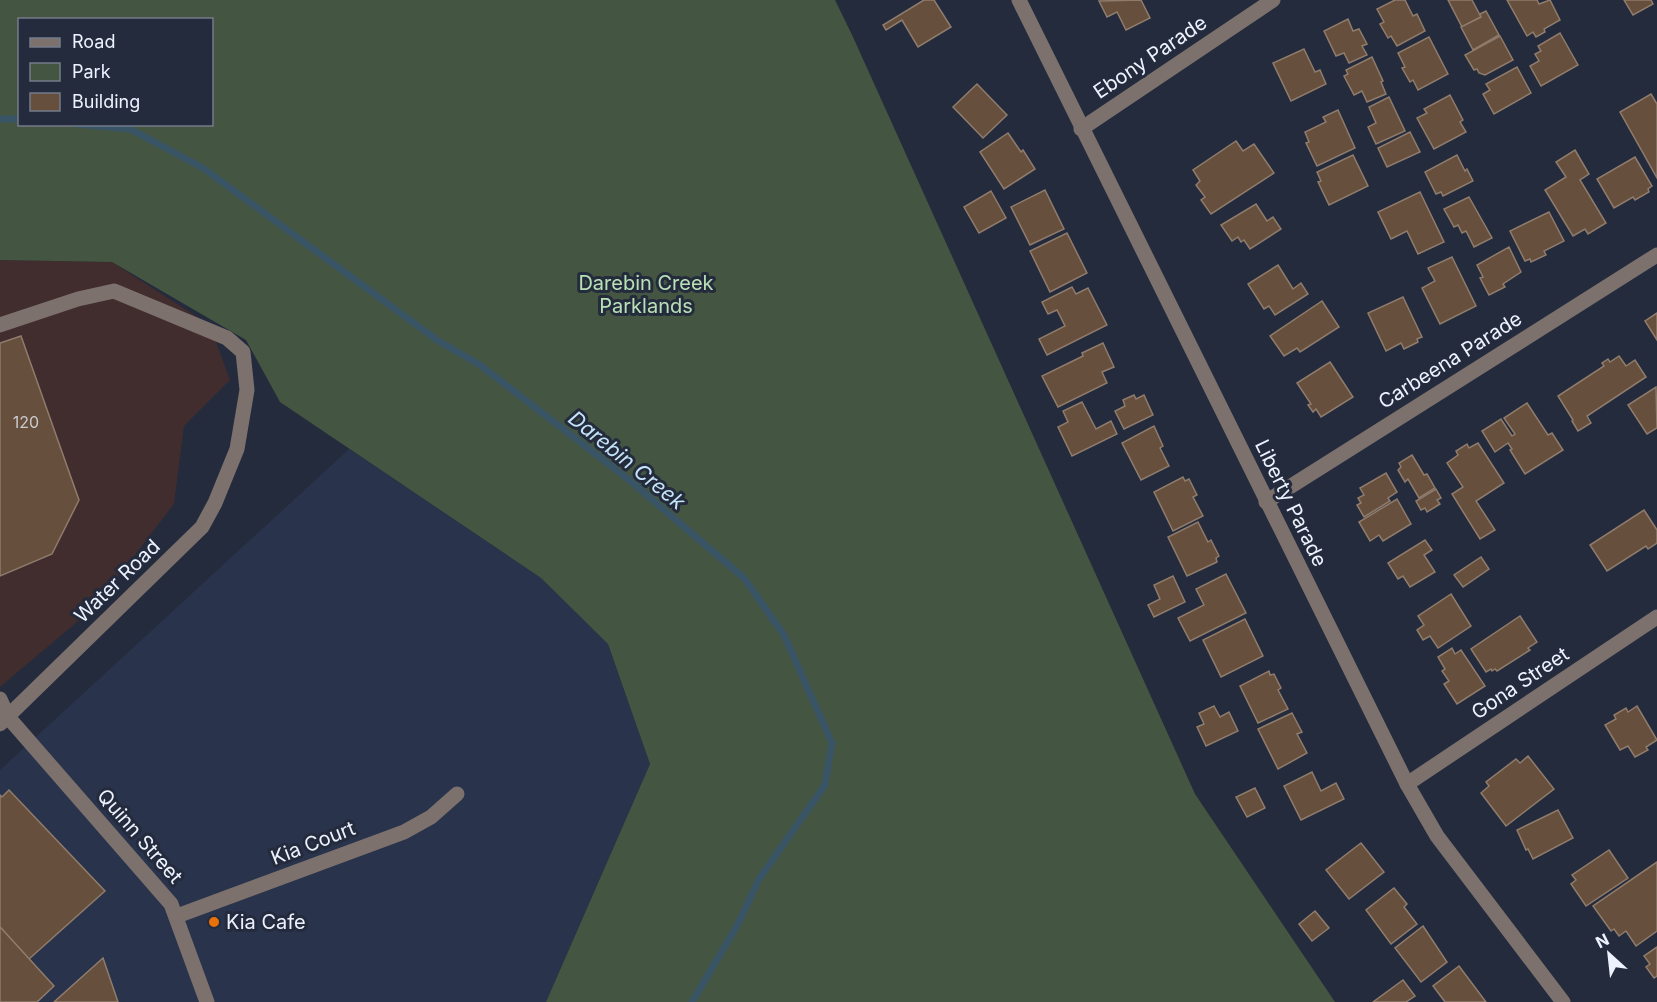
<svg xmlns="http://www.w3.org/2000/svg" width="1657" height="1002" font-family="Inter,sans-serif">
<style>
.commercial{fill:#412c2e}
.built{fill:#29334b}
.green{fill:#445542;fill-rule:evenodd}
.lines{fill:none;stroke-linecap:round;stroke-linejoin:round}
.stream{stroke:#395464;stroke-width:7}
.building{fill:#664f3d;stroke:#907c6c;stroke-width:1.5}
.minor{stroke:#7c716d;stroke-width:15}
.food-dot{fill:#e8710a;stroke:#232b3d;stroke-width:2}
.labels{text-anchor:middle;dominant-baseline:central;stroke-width:6;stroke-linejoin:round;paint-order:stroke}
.number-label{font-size:16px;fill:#cbc9ce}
.street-label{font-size:20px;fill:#edf2fe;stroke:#232b3d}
.park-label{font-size:20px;fill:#b9e0b5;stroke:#232b3d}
.poi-label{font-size:20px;fill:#edf2fe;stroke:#232b3d;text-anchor:start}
.water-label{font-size:21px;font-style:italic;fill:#c5e4f8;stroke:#232b3d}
</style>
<rect width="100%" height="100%" fill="#232b3d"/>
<!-- commercial -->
<path class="commercial" d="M0,260L112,262L210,325L230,380L184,426L174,504L96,606L0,687Z"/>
<!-- built -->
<path class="built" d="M349,449L541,578L608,644L650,764L546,1002H0V770Z"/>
<!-- green -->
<path class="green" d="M0,0H835L853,37L1195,794L1335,1002H546L650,764L608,644L541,578L280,402L246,340L112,262L0,260ZM20,20H212V124H20Z"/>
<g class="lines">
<!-- stream -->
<g class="stream">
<path d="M0,119H20"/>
<path d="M76,124L130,129L203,168L437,340L480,365L628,479L744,578L784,635L832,743L825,785L759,879L738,924L692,1002"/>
</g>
</g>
<!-- building -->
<g class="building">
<path d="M924,0H934L951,27L918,47L902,20L886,30L883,25Z"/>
<path d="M1141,0L1150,18L1126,30L1117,12L1107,17L1099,1Z"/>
<path d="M1395,0H1405L1413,16L1417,14L1425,31L1397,46L1391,36L1388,38L1380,24L1384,22L1377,9Z"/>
<path d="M1448,0H1472L1481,17L1462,27Z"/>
<path d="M1507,0H1537L1539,4L1550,0L1560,20L1544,29L1545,32L1536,37L1533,32L1527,36Z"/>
<path d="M1624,0H1651L1653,4L1633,15Z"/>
<path d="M1486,11L1499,35L1473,50L1461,27L1481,17L1480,14Z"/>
<path d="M1348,19L1353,31L1359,29L1367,44L1362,46L1367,55L1349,63L1344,53L1336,56L1324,31Z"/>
<path d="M1560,33L1578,65L1541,86L1530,66L1539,61L1535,54L1541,51L1538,46Z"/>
<path d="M1500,36L1513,60L1485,75L1479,73L1477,69L1474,70L1465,55Z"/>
<path d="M1429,37L1448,74L1418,90L1413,80L1410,82L1402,68L1405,67L1398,53Z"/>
<path d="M1304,49L1315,72L1320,70L1326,84L1291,101L1273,63Z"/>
<path d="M1372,57L1383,81L1381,82L1386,94L1367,102L1362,91L1354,95L1344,76L1348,74L1346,70Z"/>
<path d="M1517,67L1531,93L1494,114L1483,94L1490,90L1486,84Z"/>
<path d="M977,84L1007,115L983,138L953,107Z"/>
<path d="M1651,94L1657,104V178L1620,112Z"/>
<path d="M1450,95L1463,120L1460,122L1466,132L1434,149L1417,118L1427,113L1424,109Z"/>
<path d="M1389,97L1405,131L1376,144L1368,127L1376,123L1369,107Z"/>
<path d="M1338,110L1355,148L1317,166L1306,143L1309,142L1305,132L1326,122L1323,117Z"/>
<path d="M1410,132L1420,152L1387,167L1378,148Z"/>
<path d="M1008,133L1021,152L1023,150L1035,169L1004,189L980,152Z"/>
<path d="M1236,141L1243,151L1254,144L1274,173L1211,214L1201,200L1205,197L1196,185L1200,181L1193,170Z"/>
<path d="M1575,150L1589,174L1580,180L1606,223L1588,234L1585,229L1573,236L1545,190L1566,177L1556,162Z"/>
<path d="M1353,155L1368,186L1329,205L1318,182L1321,181L1317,172Z"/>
<path d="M1457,155L1465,171L1467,169L1473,181L1443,196L1441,192L1436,194L1425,172Z"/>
<path d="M1635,157L1652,186L1648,189L1649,192L1635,200L1633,197L1614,208L1597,179Z"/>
<path d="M1045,190L1064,229L1030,245L1011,207Z"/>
<path d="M991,191L1006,218L979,233L964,207Z"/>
<path d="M1420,192L1444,242L1418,254L1407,231L1391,239L1378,212Z"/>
<path d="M1469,197L1492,238L1474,247L1466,231L1462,233L1458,225L1454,227L1444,209Z"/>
<path d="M1256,204L1267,221L1273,217L1281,229L1250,249L1244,240L1241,242L1238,237L1232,241L1221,225Z"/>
<path d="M1549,212L1564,241L1544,251L1546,255L1531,262L1530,259L1525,261L1510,231Z"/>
<path d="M1067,233L1087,273L1050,292L1030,251Z"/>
<path d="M1509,247L1521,272L1503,284L1505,287L1489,295L1480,278L1483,277L1477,265Z"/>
<path d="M1452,257L1476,306L1440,324L1422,288L1435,281L1428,268Z"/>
<path d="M1278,265L1293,289L1301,283L1308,294L1275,315L1269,306L1264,309L1248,284Z"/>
<path d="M1072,287L1076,294L1088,288L1107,325L1047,355L1039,339L1065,326L1057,310L1048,314L1042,302Z"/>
<path d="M1403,297L1422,337L1417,339L1418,342L1404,349L1401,343L1386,351L1368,313Z"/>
<path d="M1322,301L1339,327L1300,352L1297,348L1284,356L1270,336Z"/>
<path d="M1657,313V340L1645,321Z"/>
<path d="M21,336L79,500L52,554L0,576V343Z"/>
<path d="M1103,343L1114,367L1102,372L1107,383L1058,407L1042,376L1083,356L1082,353Z"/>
<path d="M1619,356L1626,366L1635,360L1646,377L1587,416L1591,423L1578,431L1572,421L1573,420L1558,396L1604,366L1602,363L1608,359L1610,362Z"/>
<path d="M1330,362L1353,397L1321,417L1316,409L1313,412L1308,405L1311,404L1297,383Z"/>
<path d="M1656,387L1657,428L1647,434L1628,405Z"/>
<path d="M1134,395L1136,399L1144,395L1153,415L1124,429L1115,411L1125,406L1123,400Z"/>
<path d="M1082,402L1096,429L1111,421L1117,434L1072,456L1058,427L1068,422L1063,411Z"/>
<path d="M1527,403L1548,435L1552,433L1563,450L1525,474L1510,450L1512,449L1508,443L1495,452L1482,431L1501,419L1512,436L1515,434L1504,418Z"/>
<path d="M1154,426L1163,446L1160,448L1169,466L1141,480L1122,443Z"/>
<path d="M1478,443L1504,483L1476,501L1495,530L1480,539L1452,494L1463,487L1447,463L1458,455L1456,451L1467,444L1469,448Z"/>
<path d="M1412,455L1424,475L1427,474L1435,488L1419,498L1408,479L1405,482L1398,470L1401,467L1399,463Z"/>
<path d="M1386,473L1397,492L1388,498L1390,501L1364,517L1357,505L1361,503L1358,498L1364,495L1360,488Z"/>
<path d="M1183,477L1185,481L1189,479L1197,495L1193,497L1203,516L1173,531L1154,492Z"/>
<path d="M1436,489L1441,498L1437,500L1440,504L1427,512L1425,508L1421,510L1416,501Z"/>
<path d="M1397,499L1411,524L1383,541L1379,535L1370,541L1359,522Z"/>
<path d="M1644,510L1657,530V543L1648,549L1646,546L1607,571L1590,545Z"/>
<path d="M1198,522L1208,542L1211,540L1219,556L1216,558L1217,562L1187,576L1168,537Z"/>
<path d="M1425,540L1432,550L1424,555L1435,572L1410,587L1403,576L1398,579L1388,563Z"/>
<path d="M1481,557L1489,569L1463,587L1454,575Z"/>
<path d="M1226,574L1246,613L1190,641L1178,618L1204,605L1196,589Z"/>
<path d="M1173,576L1185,602L1154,617L1148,605L1160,599L1154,585Z"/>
<path d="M1451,594L1471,626L1438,648L1430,636L1423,640L1417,630L1424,625L1418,616Z"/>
<path d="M1520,616L1537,642L1528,648L1530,650L1497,671L1495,669L1492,671L1491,669L1486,672L1471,649Z"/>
<path d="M1245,619L1263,656L1221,677L1203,640Z"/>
<path d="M1452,648L1455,654L1461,650L1485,686L1457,704L1444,684L1449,681L1442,671L1445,669L1438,657Z"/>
<path d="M1269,671L1270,675L1274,674L1281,688L1278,690L1288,709L1258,723L1240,686Z"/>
<path d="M1214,706L1220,717L1229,712L1238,731L1206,746L1197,727L1204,724L1199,713Z"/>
<path d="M1637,706L1657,740L1646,747L1648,750L1635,757L1628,746L1620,750L1605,725L1616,719L1614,715L1626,708L1628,712Z"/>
<path d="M1292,713L1302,732L1297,734L1307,753L1278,769L1258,729Z"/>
<path d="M1528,756L1554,789L1506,826L1481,793L1489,786L1486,782L1516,759L1520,763Z"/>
<path d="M1312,772L1321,791L1336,783L1344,799L1301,820L1284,786Z"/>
<path d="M1255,788L1265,808L1247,817L1236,797Z"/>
<path d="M9,790L105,891L29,959L0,927V795L2,797Z"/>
<path d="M1558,810L1573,838L1533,859L1528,849L1526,850L1517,830Z"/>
<path d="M1361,843L1384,872L1349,899L1326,870Z"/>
<path d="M1609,850L1628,878L1586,906L1571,884L1576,880L1572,875Z"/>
<path d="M1657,862V931L1636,946L1626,931L1619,936L1614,929L1611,931L1593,906Z"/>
<path d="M1394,888L1407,904L1404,907L1417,924L1391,944L1366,910Z"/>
<path d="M1315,911L1329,928L1312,941L1299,924Z"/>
<path d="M1423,926L1447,962L1421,982L1395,948Z"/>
<path d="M0,927L54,986L37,1002H0Z"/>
<path d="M1657,947V976L1654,978L1646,967L1650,964L1644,956Z"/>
<path d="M103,958L118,1002H54Z"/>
<path d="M1459,966L1486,1002H1445L1433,986Z"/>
<path d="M1403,980L1415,996L1406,1002H1373Z"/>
</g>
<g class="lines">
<!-- minor -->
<g class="minor">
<path d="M1019,0L1407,784L1437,836L1563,1002"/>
<path d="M1081,129L1273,0"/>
<path d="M0,325L78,299L114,291L227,338L243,352L247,390L237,449L215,503L202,527L0,724"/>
<path d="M1266,502L1657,255"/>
<path d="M0,699L8,717L171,904L207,1002"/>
<path d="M1407,784L1657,617"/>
<path d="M177,916L404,832L431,817L457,794"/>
</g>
</g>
<!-- markers -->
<circle class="food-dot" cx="214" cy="922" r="6"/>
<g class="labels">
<!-- number labels -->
<g class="number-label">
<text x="26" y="422">120</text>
</g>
<!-- street labels -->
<g class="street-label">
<text transform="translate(1150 57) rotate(-34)">Ebony Parade</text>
<text transform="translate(1450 360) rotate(-32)">Carbeena Parade</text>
<text transform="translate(1291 503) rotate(64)">Liberty Parade</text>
<text transform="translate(117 581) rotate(-44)">Water Road</text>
<text transform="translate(1520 683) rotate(-34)">Gona Street</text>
<text transform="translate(140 836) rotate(49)">Quinn Street</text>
<text transform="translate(313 843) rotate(-21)">Kia Court</text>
</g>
<!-- park labels -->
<g class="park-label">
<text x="646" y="283">Darebin Creek<tspan x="646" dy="23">Parklands</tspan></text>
</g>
<!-- poi labels -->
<g class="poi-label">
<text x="226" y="922">Kia Cafe</text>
</g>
<!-- water labels -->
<g class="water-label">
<text transform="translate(627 460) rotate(39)">Darebin Creek</text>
</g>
</g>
<!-- legend -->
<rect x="18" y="18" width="195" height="108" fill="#232b3d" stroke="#747b8a" stroke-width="1.5"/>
<rect x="30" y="38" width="30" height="9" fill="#7c716d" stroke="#747b8a" stroke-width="1.5"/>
<text x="72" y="48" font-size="18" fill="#edf2fe">Road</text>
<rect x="30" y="63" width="30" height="18" fill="#445542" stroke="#747b8a" stroke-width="1.5"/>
<text x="72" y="78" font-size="18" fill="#edf2fe">Park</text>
<rect x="30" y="93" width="30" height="18" fill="#664f3d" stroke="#747b8a" stroke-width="1.5"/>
<text x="72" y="108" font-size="18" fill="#edf2fe">Building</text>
<!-- north arrow -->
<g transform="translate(1609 954) rotate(333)" stroke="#232b3d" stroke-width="4.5" paint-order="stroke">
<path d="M0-4.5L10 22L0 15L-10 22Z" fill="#edf2fe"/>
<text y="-9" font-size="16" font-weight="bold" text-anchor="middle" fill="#edf2fe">N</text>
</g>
</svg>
